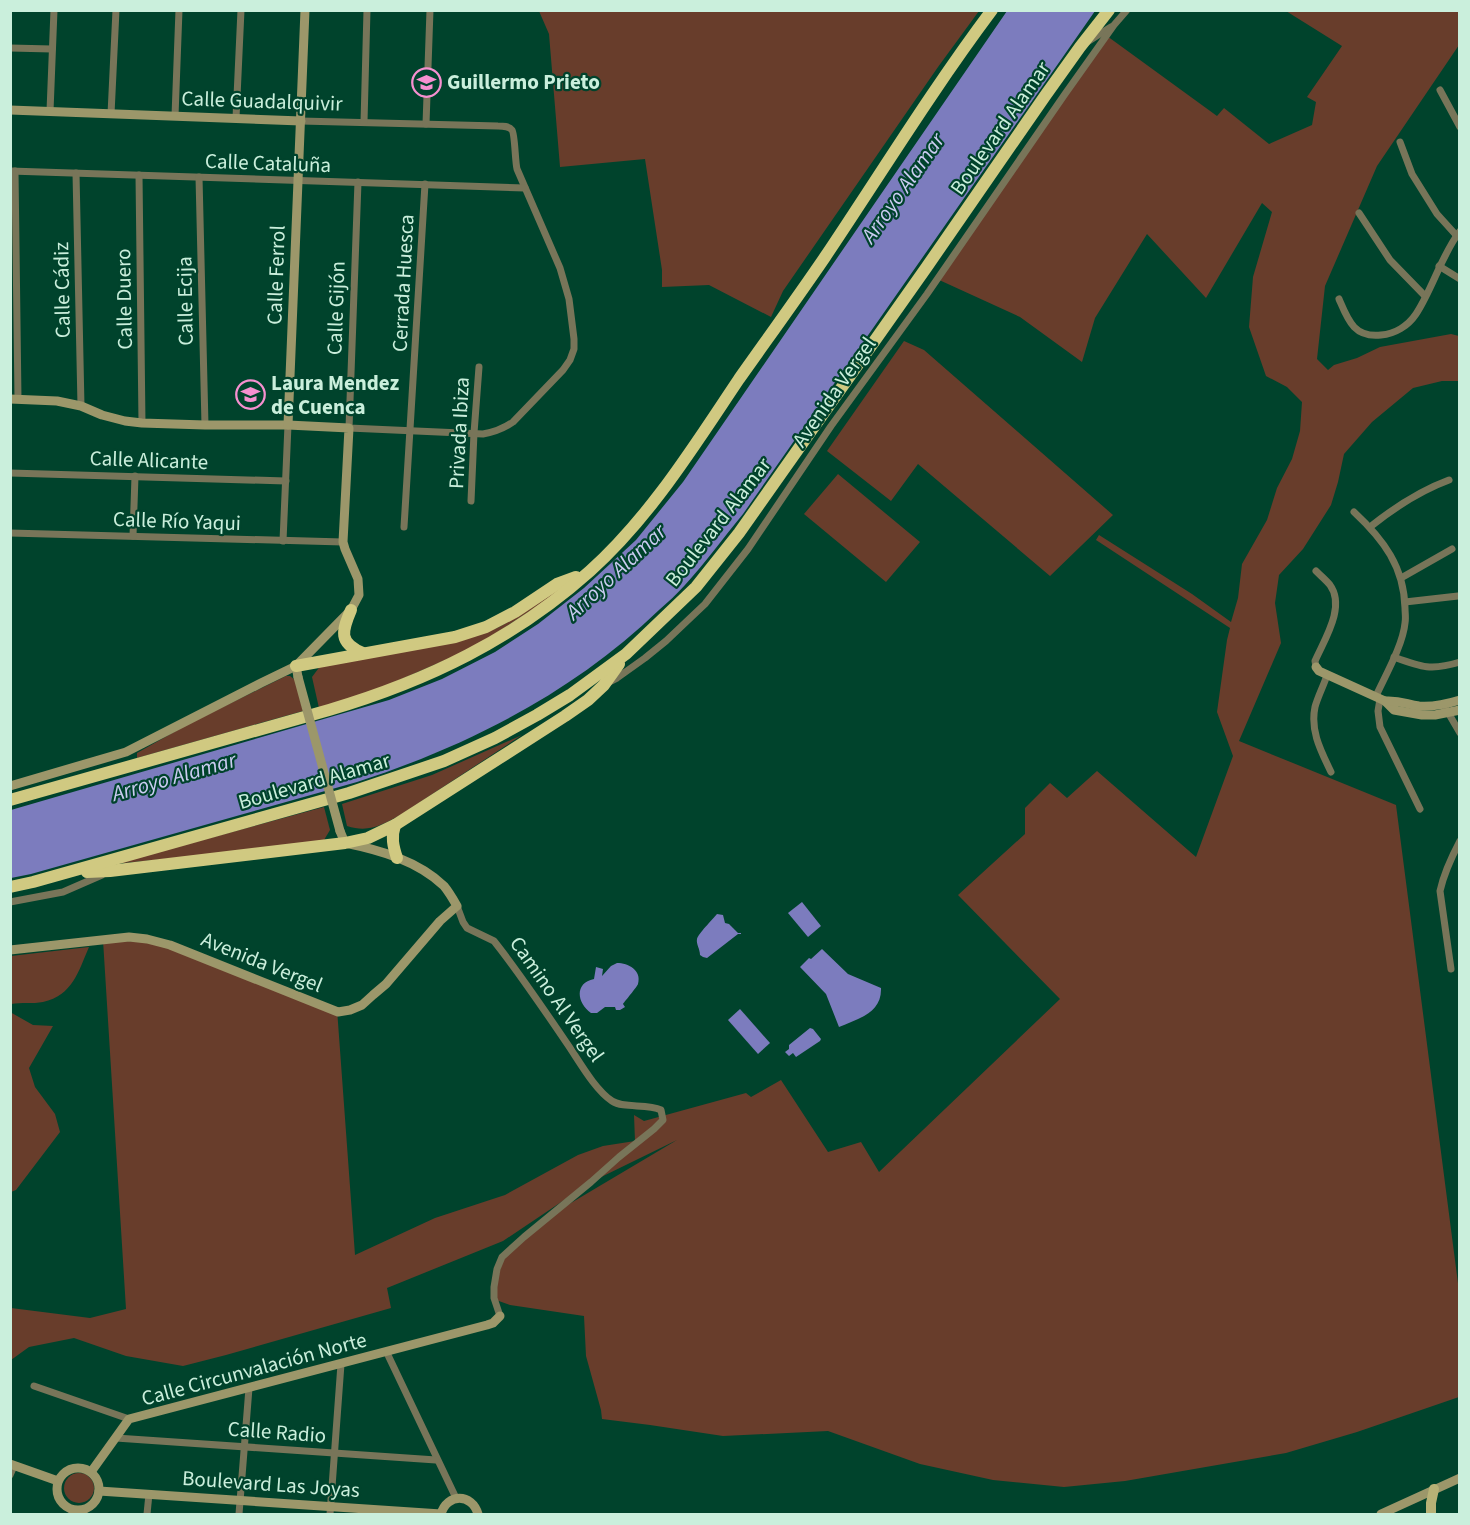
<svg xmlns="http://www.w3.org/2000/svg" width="1470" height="1525" font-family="'Source Sans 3',sans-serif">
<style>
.green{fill:#683d2b}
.water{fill:#7c7cbe}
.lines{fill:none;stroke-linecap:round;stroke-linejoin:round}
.street{stroke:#787559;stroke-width:7}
.secondary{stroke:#9c976a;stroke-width:9}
.primary{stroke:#b7b176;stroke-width:10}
.highway{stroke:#d0c981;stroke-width:12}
.secondary-bridge{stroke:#9c976a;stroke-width:9}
.labels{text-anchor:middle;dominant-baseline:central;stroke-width:4.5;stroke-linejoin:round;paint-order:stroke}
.poi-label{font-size:21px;font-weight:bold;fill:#caefdc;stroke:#00432c;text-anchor:start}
.street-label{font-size:21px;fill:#caefdc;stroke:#00432c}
.water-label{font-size:22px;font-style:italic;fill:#cbccf2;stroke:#00432c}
</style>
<rect width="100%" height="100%" fill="#00432c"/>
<!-- green -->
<g class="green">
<path d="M539,11H979L938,67L783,291L771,317L709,285L662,287V270L645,159L560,167L549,34Z"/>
<path d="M1286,11H1459V45L1377,166L1325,286L1317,359L1328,370L1334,365L1357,358L1380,347L1451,334L1459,336V381H1442L1413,388L1372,422L1344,454L1338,482L1331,505L1303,549L1279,575L1275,603L1281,643L1239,741L1396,805L1459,1291V1397L1357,1432L1286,1453L1125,1481L1064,1487L993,1480L920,1464L828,1431L723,1436L650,1425L602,1419L601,1410L586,1356L584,1316L510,1305L496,1300V1287L503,1257L544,1219L677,1140L591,1182L503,1241L387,1288L391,1308L226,1355L183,1366L126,1356L74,1338L29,1347L11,1360V1308L90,1318L126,1309L103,940L168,943L337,1009L355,1255L435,1218L505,1195L578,1155L603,1146L635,1141L634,1115L644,1121L746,1093L751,1097L781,1080L828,1152L861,1142L879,1172L1060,999L958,895L1025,834V808L1050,783L1067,798L1097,771L1196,857L1233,756L1217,712L1227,640L1230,628L1096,540L1099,535L1192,594L1231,622L1238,598L1242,564L1267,520L1277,488L1292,459L1300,431L1302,402L1287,387L1266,376L1249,327L1253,277L1272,212L1262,203L1206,298L1147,234L1095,318L1082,362L1020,317L937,279L1107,36L1217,116L1224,108L1269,144L1312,125L1316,102L1307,97L1342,46Z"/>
<path d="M904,341L924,350L1113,515L1050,576L918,464L891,501L827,451Z"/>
<path d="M838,474L920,542L886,582L804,514Z"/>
<path d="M564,586L547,600L473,648L374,691L319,708L312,677L321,665L497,628C521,616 541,599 564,586Z"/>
<path d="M286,676H290L295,680L303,711L137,758V753L190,723Z"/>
<path d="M522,735L402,814C382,825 369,833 347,826L342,804L432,775Z"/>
<path d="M324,807L330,830L324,840L313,844L114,864Z"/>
<path d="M89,947C78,972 73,995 43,1002C33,1004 21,1002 11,1004V956Z"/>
<path d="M10,1012L33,1025L53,1026L29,1068L35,1087L55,1114L60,1132L16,1190L11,1192Z"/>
<circle cx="79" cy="1488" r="15"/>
</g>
<!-- water -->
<g class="water">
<path d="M1007,11H1095L743,514C724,537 706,562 685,585C677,594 668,602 659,610C574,692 468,746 357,782L31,874L11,878V810L389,700L442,679L495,652L538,624L584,588L636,540L683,482Z"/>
<path d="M802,902L821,926L808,937L788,913Z"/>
<path d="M717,914L723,915L725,923L729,924L738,933H741V934H738L707,958L703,957L700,955C700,949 696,944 697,939C698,934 713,919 717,914Z"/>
<path d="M822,949L848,974L881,988C882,1013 858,1019 839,1027L826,994L800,967L809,958L811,959Z"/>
<path d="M617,963C628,963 642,970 638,984C637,987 625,1001 623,1004L625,1007L620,1010H616L615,1007H605L597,1013H591C577,1003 574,983 594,979L596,967L603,969L602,976L611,966Z"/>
<path d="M740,1009L770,1043L758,1054L728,1020Z"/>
<path d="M810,1028L813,1029L821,1039L820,1041L796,1057L793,1053L789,1056L785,1052L789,1049V1045Z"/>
</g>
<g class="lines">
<!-- street -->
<g class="street">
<path d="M1087,42L1111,27"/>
<path d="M10,48L52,49"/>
<path d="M1440,90L1460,127"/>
<path d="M50,111L54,10"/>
<path d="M111,114L116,10"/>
<path d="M175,116L179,10"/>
<path d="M236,118L241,10"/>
<path d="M301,121L498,126C503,126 509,126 512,130C515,134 515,161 517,169L560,268L569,299L574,339V349L570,360L563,370L513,422C503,429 495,432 483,434L349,428L358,182"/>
<path d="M364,122L367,10"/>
<path d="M426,124L430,10"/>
<path d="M1400,142L1412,174L1437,214L1456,235"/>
<path d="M10,171L525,188"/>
<path d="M15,171L18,399"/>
<path d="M76,173L81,406"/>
<path d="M139,175L142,423"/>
<path d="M199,177L205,425"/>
<path d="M1359,213L1390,260L1425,296"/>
<path d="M1439,266L1460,279"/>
<path d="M1339,299C1348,320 1354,338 1381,335C1395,334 1408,326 1416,314C1433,288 1441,256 1460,231"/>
<path d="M10,473L286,481"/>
<path d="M471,501L474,433L479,367"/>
<path d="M1354,512C1384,540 1404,567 1405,608C1405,613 1406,618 1405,623C1403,645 1385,676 1376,696"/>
<path d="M404,527L425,184"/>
<path d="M1370,527C1395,507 1419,491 1449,480"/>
<path d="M10,533L343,542"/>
<path d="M133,536L135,476"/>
<path d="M283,541L288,425"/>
<path d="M1401,578L1452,549"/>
<path d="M1405,602L1458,596"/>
<path d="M1394,657C1421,667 1431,671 1460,662"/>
<path d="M1316,667L1315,661C1324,640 1346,607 1330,585C1326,580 1321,576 1316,571"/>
<path d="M1327,675C1324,685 1318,696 1315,707C1310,731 1321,751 1331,772"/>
<path d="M609,682L617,678L645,658L666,641L686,622L705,604L748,549L831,426L927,294L1065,94L1114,25L1127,10"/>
<path d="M1380,699L1378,711L1380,727L1420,809"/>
<path d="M1446,709L1460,733"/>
<path d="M10,902L63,892L102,875"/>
<path d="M457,906L463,922L467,928L494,941L501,950C524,980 545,1011 566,1042C578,1059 594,1089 612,1101C624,1109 647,1103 661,1110L663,1120L654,1129L619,1157L591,1182L524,1237L502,1257L497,1269L494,1287V1298L500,1316"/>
<path d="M1451,969L1440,891C1444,873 1451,858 1460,841"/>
<path d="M387,1353L456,1498"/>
<path d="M34,1386L129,1419"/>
<path d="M116,1438L436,1460"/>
<path d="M10,1475L14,1466"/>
<path d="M147,1514L149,1494"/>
<path d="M239,1514L249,1388"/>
<path d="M330,1514L341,1364"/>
</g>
<!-- secondary -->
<g class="secondary">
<path d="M10,110L301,121"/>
<path d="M10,399L57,401L81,406L102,415L125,421L142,423L205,425H288L349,428L343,542L345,549L358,579L359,595L351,610L296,666L298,677"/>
<path d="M288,425L305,10"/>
<path d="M1316,667L1319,671L1385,701L1394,710L1422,715H1435L1460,710"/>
<path d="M1385,701C1400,700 1406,704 1419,706C1432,707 1447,704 1460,700"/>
<path d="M10,786L126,752L261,683L296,666"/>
<path d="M10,950L129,937L147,939L170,945L338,1012L350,1010L362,1005L373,995L386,984L440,921L457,906C453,899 449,892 444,886C418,861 380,850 345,843L340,831"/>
<path d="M10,1464L58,1481"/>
<circle cx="78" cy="1489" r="21"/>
<path d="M91,1472L129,1419L487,1325L493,1323L500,1316"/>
<path d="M99,1491L441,1514"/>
<path d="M441,1514C447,1493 472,1493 478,1514"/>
<path d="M1381,1514L1460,1478"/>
</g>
<!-- primary -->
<path class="primary" d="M1431,1514V1503L1434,1489"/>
<!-- highway -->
<g class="highway">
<path d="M351,610C342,631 338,643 363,653"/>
<path d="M296,666L455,637L486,627L515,612L557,584L576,577"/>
<path d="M10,800L329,710C427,681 514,639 590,571C651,516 694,446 739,379C768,338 797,298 825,257C880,175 932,90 992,10"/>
<path d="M395,825C391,837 393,846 397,858"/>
<path d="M87,872L110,871L345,843L368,838L395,825L565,716L588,700L604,685L619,664"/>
<path d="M10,887L33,882L349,793L444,761L495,738L537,715L570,695L626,654L696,587L739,533L926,268L1045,96L1080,47L1109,10"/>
</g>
<!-- secondary-bridge -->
<path class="secondary-bridge" d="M298,677L340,831"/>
</g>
<!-- icons -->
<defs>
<symbol id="school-ring" viewBox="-11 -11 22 22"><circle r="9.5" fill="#00432c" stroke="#f690d0" stroke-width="1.5"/><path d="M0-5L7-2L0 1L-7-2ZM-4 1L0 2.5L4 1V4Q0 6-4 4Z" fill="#f690d0"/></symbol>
</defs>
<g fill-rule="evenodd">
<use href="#school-ring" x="410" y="66" width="33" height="33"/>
<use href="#school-ring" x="234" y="378" width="33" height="33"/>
</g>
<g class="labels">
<!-- poi labels -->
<g class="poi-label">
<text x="447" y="82">Guillermo Prieto</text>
<text x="271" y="383">Laura Mendez<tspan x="271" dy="24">de Cuenca</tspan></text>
</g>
<!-- street labels -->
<g class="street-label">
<text transform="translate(262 101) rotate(2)">Calle Guadalquivir</text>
<text transform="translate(1000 128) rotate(-55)">Boulevard Alamar</text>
<text transform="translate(268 163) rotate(2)">Calle Cataluña</text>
<text transform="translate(276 275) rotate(-88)">Calle Ferrol</text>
<text transform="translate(403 283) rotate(-87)">Cerrada Huesca</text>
<text transform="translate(62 290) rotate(-91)">Calle Cádiz</text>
<text transform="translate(124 299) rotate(-91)">Calle Duero</text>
<text transform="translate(185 301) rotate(-91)">Calle Ecija</text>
<text transform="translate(336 308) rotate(-88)">Calle Gijón</text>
<text transform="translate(834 392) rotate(-55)">Avenida Vergel</text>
<text transform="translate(459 433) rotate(-87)">Privada Ibiza</text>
<text transform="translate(149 460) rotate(2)">Calle Alicante</text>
<text transform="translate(177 521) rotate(2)">Calle Río Yaqui</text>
<text transform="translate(718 522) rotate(-52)">Boulevard Alamar</text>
<text transform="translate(314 781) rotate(-16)">Boulevard Alamar</text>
<text transform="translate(262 962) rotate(22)">Avenida Vergel</text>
<text transform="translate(557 999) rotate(55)">Camino Al Vergel</text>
<text transform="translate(254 1369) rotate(-15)">Calle Circunvalación Norte</text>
<text transform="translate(277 1432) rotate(4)">Calle Radio</text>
<text transform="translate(271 1484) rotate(4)">Boulevard Las Joyas</text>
</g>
<!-- water labels -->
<g class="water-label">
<text transform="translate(903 188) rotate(-55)">Arroyo Alamar</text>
<text transform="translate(616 572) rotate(-43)">Arroyo Alamar</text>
<text transform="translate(174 777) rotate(-16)">Arroyo Alamar</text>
</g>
</g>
<!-- border -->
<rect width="1470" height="1525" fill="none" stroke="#caefdc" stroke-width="24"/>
</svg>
